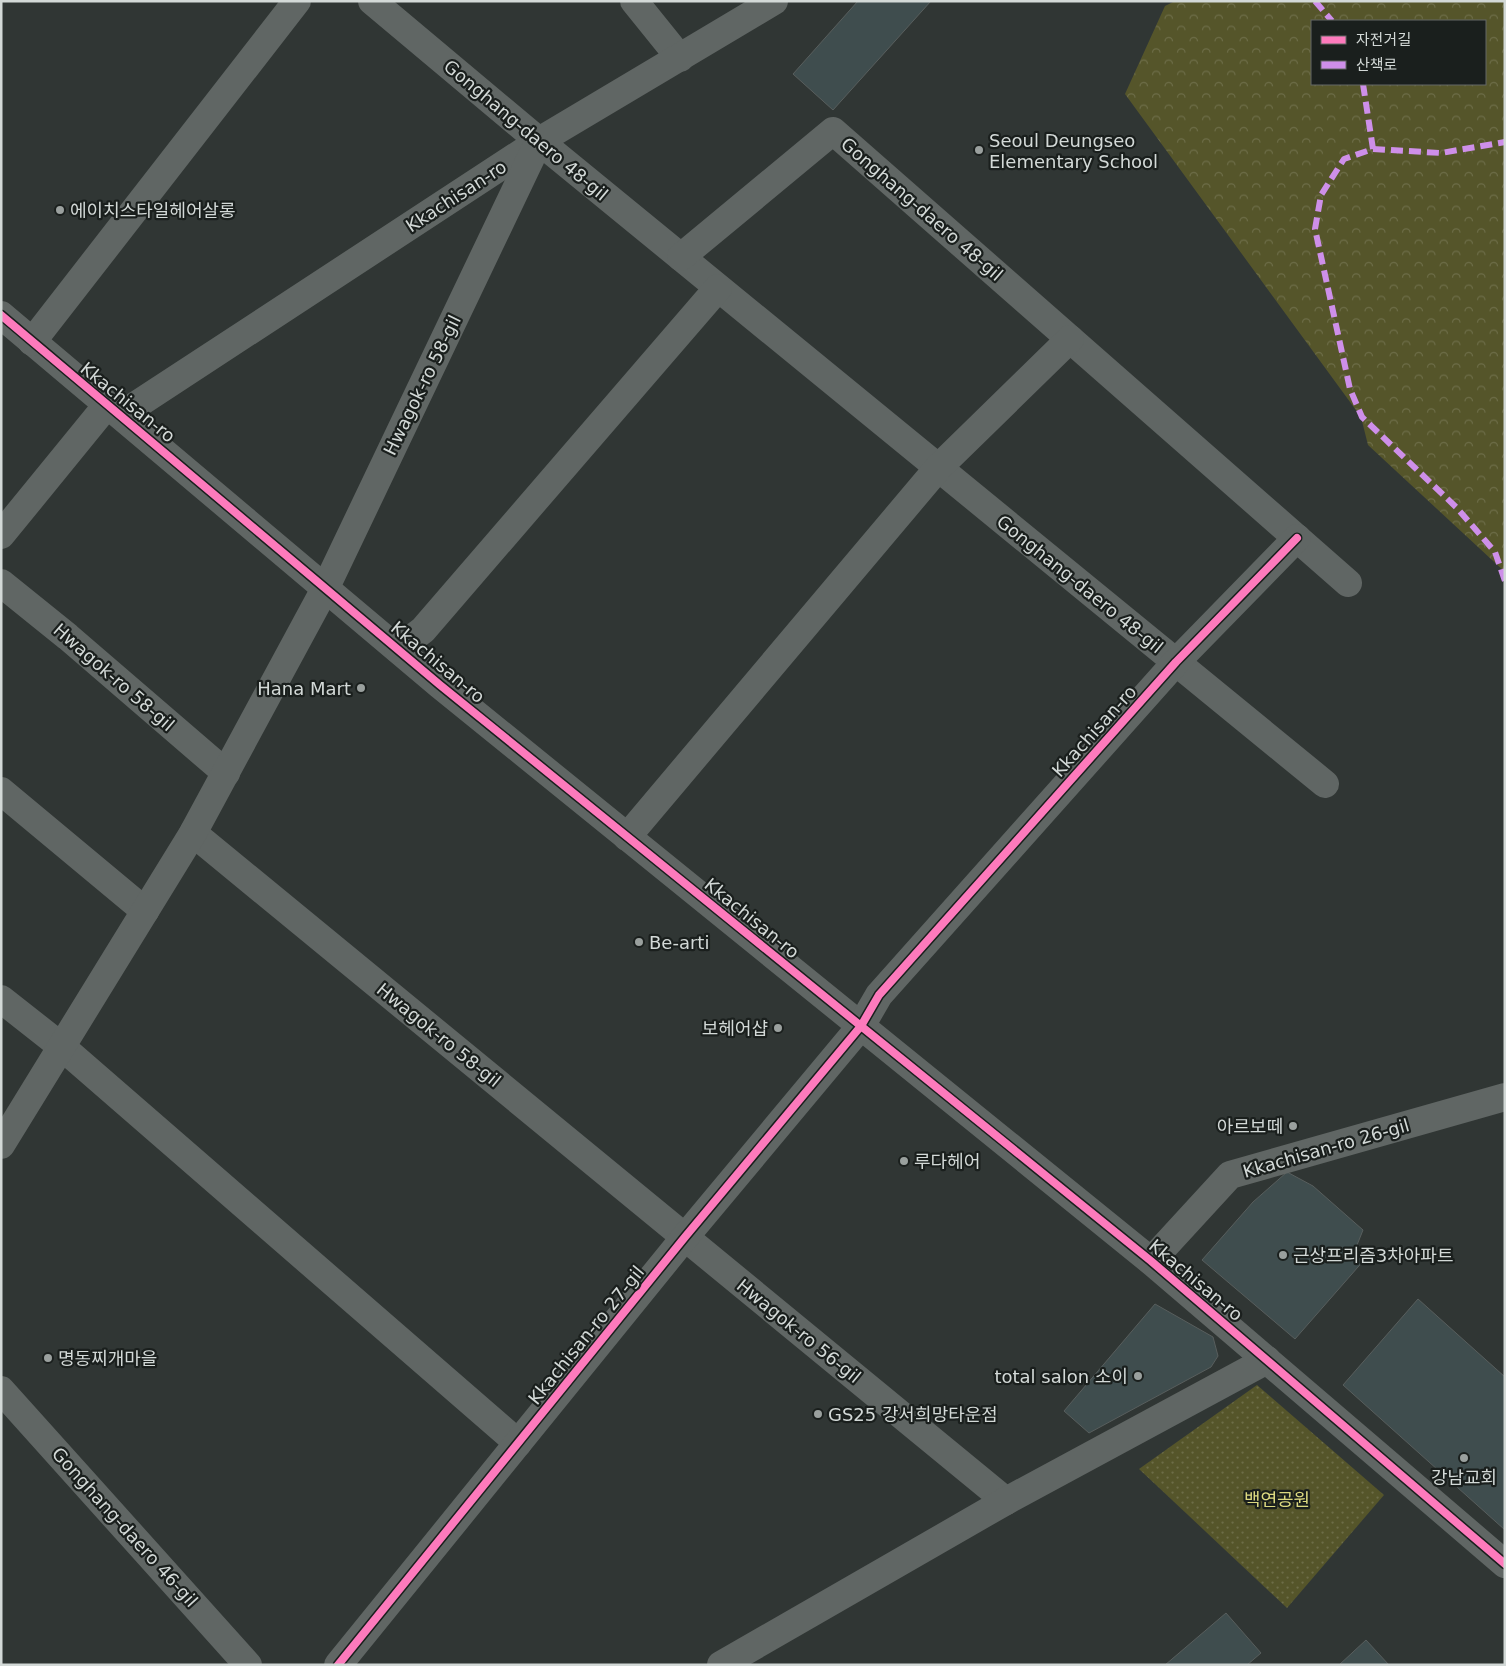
<svg xmlns="http://www.w3.org/2000/svg" width="1506" height="1666" font-family="'DejaVu Sans','Noto Sans KR',sans-serif">
<style>
.forest{fill:url(#forest-crowns);fill-rule:evenodd}
.park{fill:url(#park-dots)}
.building{fill:#3f4d4e;stroke:#585e5d}
.lines{fill:none;stroke-linecap:round;stroke-linejoin:round}
.minor{stroke:#606664;stroke-width:28}
.quiet{stroke:#ce8fe9;stroke-width:6;stroke-dasharray:12 6;stroke-linecap:butt}
.cycleway-casing{stroke:#1a1f1d;stroke-width:11}
.cycleway{stroke:#fd7abc;stroke-width:8}
.poi-dot{fill:#9aa09e;stroke:#1a1f1d;stroke-width:2}
.labels{text-anchor:middle;dominant-baseline:central;stroke-width:4.5;stroke-linejoin:round;paint-order:stroke}
.street-label{font-size:18px;fill:#d3d9d7;stroke:#1a1f1d}
.poi-label{font-size:18px;fill:#d3d9d7;stroke:#1a1f1d;text-anchor:start}
.park-label{font-size:18px;fill:#dcd980;stroke:#1a1f1d}
</style>
<defs>
<pattern id="forest-crowns" width="20" height="18" patternUnits="userSpaceOnUse" patternTransform="scale(1.25)"><rect width="20" height="18" fill="#55552a"/><path d="M2 6a3 3 0 1 1 6 0M12 15a3 3 0 1 1 6 0" fill="none" stroke="#6d6d48"/></pattern>
<pattern id="park-dots" width="8" height="8" patternUnits="userSpaceOnUse" patternTransform="scale(1.25)"><rect width="8" height="8" fill="#55552a"/><path d="M2 2h.1M6 6h.1" fill="none" stroke="#6d6d48" stroke-width="1.8" stroke-linecap="round"/></pattern>
</defs>
<rect width="100%" height="100%" fill="#303634"/>
<!-- forest -->
<path class="forest" d="M1175,1H1505V572L1368,445L1361,417L1125,94L1165,6ZM1312,21H1485V84H1312Z"/>
<!-- park -->
<path class="park" d="M1257,1385L1384,1495L1287,1608L1139,1469Z"/>
<!-- building -->
<g class="building">
<path d="M858,1H931L833,110L793,74Z"/>
<path d="M1287,1172L1313,1186L1363,1230L1355,1250L1365,1259L1295,1339L1202,1260L1253,1202Z"/>
<path d="M1418,1299L1505,1377V1530L1343,1385Z"/>
<path d="M1155,1304L1213,1337L1218,1356L1211,1367L1089,1433L1064,1411Z"/>
<path d="M1226,1613L1261,1653L1247,1665H1165Z"/>
<path d="M1366,1640L1389,1665H1339Z"/>
</g>
<g class="lines">
<!-- minor -->
<g class="minor">
<path d="M372,1L539,141L1325,784"/>
<path d="M634,1L680,58"/>
<path d="M681,257L833,131L1348,583"/>
<path d="M1,315L440,685L1151,1261L1505,1564"/>
<path d="M32,342L297,1"/>
<path d="M121,415L538,142"/>
<path d="M1,535L107,405"/>
<path d="M1,583L68,637L226,773"/>
<path d="M398,649L423,630L718,288"/>
<path d="M1,791L145,911"/>
<path d="M193,833L1006,1501"/>
<path d="M627,837L938,468L1070,339"/>
<path d="M1,999L62,1047L518,1443"/>
<path d="M1,1145L193,833L326,587L539,141L774,1"/>
<path d="M1151,1261L1230,1175L1505,1097"/>
<path d="M1,1390L248,1665"/>
<path d="M338,1665L685,1237L861,1026L879,995L1176,662L1297,538"/>
<path d="M721,1665L1006,1501L1267,1360"/>
</g>
<!-- quiet -->
<g class="quiet">
<path d="M1315,1L1332,21"/>
<path d="M1363,84L1373,149L1344,159L1321,195L1315,229L1350,389L1362,417L1457,508L1495,552L1505,581"/>
<path d="M1373,149L1441,153L1505,142"/>
</g>
<defs>
<g id="cycleway">
<path d="M1,315L440,685L1151,1261L1505,1564"/>
<path d="M338,1665L685,1237L861,1026L879,995L1176,662L1297,538"/>
</g>
</defs>
<!-- cycleway casing -->
<use href="#cycleway" class="cycleway-casing"/>
<!-- cycleway -->
<use href="#cycleway" class="cycleway"/>
</g>
<!-- markers -->
<g class="poi-dot">
<circle cx="979" cy="150" r="5"/>
<circle cx="60" cy="210" r="5"/>
<circle cx="361" cy="688" r="5"/>
<circle cx="639" cy="942" r="5"/>
<circle cx="778" cy="1028" r="5"/>
<circle cx="1293" cy="1126" r="5"/>
<circle cx="904" cy="1161" r="5"/>
<circle cx="1283" cy="1255" r="5"/>
<circle cx="48" cy="1358" r="5"/>
<circle cx="1138" cy="1376" r="5"/>
<circle cx="818" cy="1414" r="5"/>
<circle cx="1464" cy="1458" r="5"/>
</g>
<g class="labels">
<!-- street labels -->
<g class="street-label">
<text transform="translate(526 130) rotate(40)">Gonghang-daero 48-gil</text>
<text transform="translate(456 196) rotate(-33)">Kkachisan-ro</text>
<text transform="translate(922 209) rotate(41)">Gonghang-daero 48-gil</text>
<text transform="translate(422 385) rotate(-64)">Hwagok-ro 58-gil</text>
<text transform="translate(128 402) rotate(39)">Kkachisan-ro</text>
<text transform="translate(1080 584) rotate(39)">Gonghang-daero 48-gil</text>
<text transform="translate(438 662) rotate(40)">Kkachisan-ro</text>
<text transform="translate(114 677) rotate(41)">Hwagok-ro 58-gil</text>
<text transform="translate(1094 731) rotate(-48)">Kkachisan-ro</text>
<text transform="translate(752 918) rotate(39)">Kkachisan-ro</text>
<text transform="translate(439 1035) rotate(39)">Hwagok-ro 58-gil</text>
<text transform="translate(1326 1148) rotate(-16)">Kkachisan-ro 26-gil</text>
<text transform="translate(1196 1280) rotate(40)">Kkachisan-ro</text>
<text transform="translate(799 1331) rotate(39)">Hwagok-ro 56-gil</text>
<text transform="translate(586 1335) rotate(-51)">Kkachisan-ro 27-gil</text>
<text transform="translate(125 1527) rotate(48)">Gonghang-daero 46-gil</text>
</g>
<!-- poi labels -->
<g class="poi-label">
<text x="989" y="140">Seoul Deungseo<tspan x="989" dy="21">Elementary School</tspan></text>
<text x="70" y="210">에이치스타일헤어살롱</text>
<text x="351" y="688" text-anchor="end">Hana Mart</text>
<text x="649" y="942">Be-arti</text>
<text x="768" y="1028" text-anchor="end">보헤어샵</text>
<text x="1283" y="1126" text-anchor="end">아르보떼</text>
<text x="914" y="1161">루다헤어</text>
<text x="1293" y="1255">근상프리즘3차아파트</text>
<text x="58" y="1358">명동찌개마을</text>
<text x="1128" y="1376" text-anchor="end">total salon 소이</text>
<text x="828" y="1414">GS25 강서희망타운점</text>
<text x="1464" y="1477" text-anchor="middle">강남교회</text>
</g>
<!-- park labels -->
<g class="park-label">
<text x="1277" y="1499">백연공원</text>
</g>
</g>
<!-- border -->
<rect width="1506" height="1666" fill="none" stroke="#d3d9d7" stroke-width="5"/>
<!-- legend -->
<rect x="1311" y="20" width="175" height="65" fill="#1a1f1d" stroke="#646967"/>
<rect x="1321" y="36" width="25" height="8" fill="#fd7abc" stroke="#646967"/>
<text x="1356" y="45" font-size="15" fill="#d3d9d7">자전거길</text>
<rect x="1321" y="61" width="25" height="8" fill="#ce8fe9" stroke="#646967"/>
<text x="1356" y="70" font-size="15" fill="#d3d9d7">산책로</text>
</svg>
